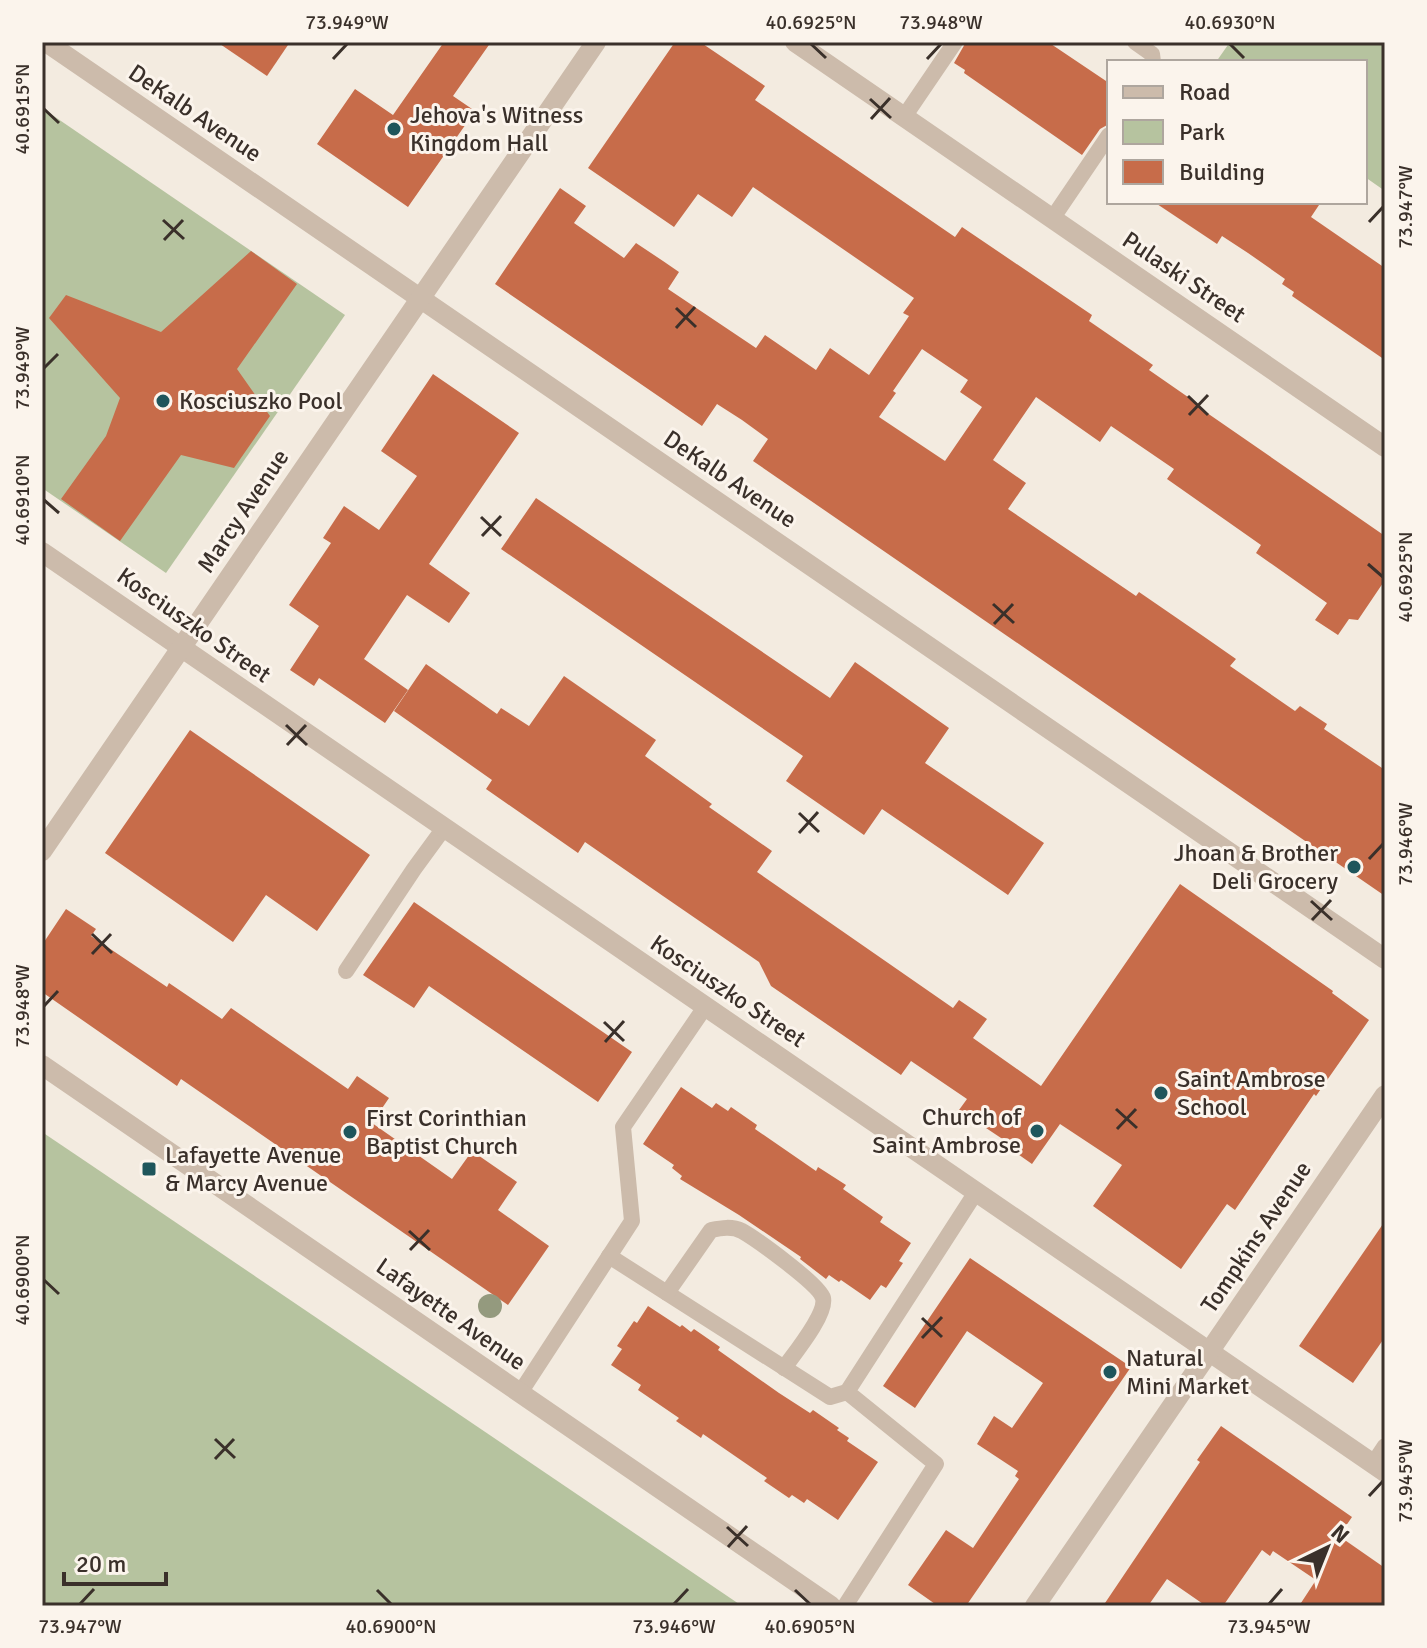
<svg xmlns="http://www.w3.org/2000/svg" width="1427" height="1648" font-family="Signika,sans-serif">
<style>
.green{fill:#b6c39f}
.building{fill:#c76c4a;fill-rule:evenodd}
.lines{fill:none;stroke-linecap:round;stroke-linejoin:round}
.service{stroke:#ccbbab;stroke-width:16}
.minor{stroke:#ccbbab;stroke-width:20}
.tree{fill:#949a7e}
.ticks{fill:none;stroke:#3a302a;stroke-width:3}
.poi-dot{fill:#1f565c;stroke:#fbf4ec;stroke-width:3}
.labels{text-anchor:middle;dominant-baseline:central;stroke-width:6;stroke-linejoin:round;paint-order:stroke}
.street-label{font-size:24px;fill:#3a302a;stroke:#fbf4ec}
.poi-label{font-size:24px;fill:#3a302a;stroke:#fbf4ec;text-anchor:start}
.neatline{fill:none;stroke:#3a302a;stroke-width:3}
.ticks-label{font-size:20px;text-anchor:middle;fill:#3a302a}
</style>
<rect width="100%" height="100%" fill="#f3ebe0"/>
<!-- green -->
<g class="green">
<path d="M1230,42H1385V191L1365,177V62H1216Z"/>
<path d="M42,108L345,315L166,573L42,488Z"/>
<path d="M42,1132L91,1165L742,1606H42Z"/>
</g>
<!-- building -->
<g class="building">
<path d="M217,42H290L267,76Z"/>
<path d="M444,42H491L453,96L475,111L408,207L317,144L355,89L393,115Z"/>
<path d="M675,42H700L765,86L755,100L955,237L962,227L1092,315L1089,321L1153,365L1149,370L1198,404L1197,406L1385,536V580L1358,620L1349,619L1338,635L1315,620L1327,603L1256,553L1261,545L1167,479L1174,469L1111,426L1100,442L1036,397L993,460L1026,483L1008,509L1136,596L1139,592L1203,636L1236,659L1230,666L1295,711L1300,706L1327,724L1324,729L1385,770V896L753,461L768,439L742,420L717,404L702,426L495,284L560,188L586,206L574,223L624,258L636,243L663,261L679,272L668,289L756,348L765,335L816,370L830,348L869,375L909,316L903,313L914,298L753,187L732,217L698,194L674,227L588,168ZM922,349L968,380L960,392L982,407L945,461L879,417L896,393L893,391Z"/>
<path d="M966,42H1048L1109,83V124L1100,129L1082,155L964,73L965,70L954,63Z"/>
<path d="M1154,202H1321L1311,217L1385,268V360L1292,296L1294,292L1282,284L1285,279L1248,253L1222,236L1217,244Z"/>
<path d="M251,251L297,284L237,369L270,416L234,468L181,455L120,541L61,499L106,436L120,398L49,318L66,295L161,332Z"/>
<path d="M433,374L519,433L429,564L470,593L449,623L407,595L364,659L408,690L385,723L319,678L314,686L290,670L319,626L289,605L331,543L323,538L344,506L379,530L417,476L381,451Z"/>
<path d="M536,498L830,698L855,662L949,728L925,763L1044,843L1008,895L882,809L864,835L786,781L803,756L501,549Z"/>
<path d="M426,664L497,714L501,708L529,726L564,676L656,740L645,756L712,804L709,807L772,851L757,872L953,1008L959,1000L987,1019L973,1038L1041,1086L1180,884L1333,991L1332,993L1369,1020L1316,1096L1314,1094L1235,1210L1227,1204L1181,1269L1093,1206L1122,1165L1060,1124L1032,1164L1008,1147L1010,1144L959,1110L967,1099L911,1061L901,1075L771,986L759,962L663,896L585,842L578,853L486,789L492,780L394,711Z"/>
<path d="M190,730L370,855L317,931L266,895L233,942L105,853Z"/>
<path d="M414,902L632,1052L598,1102L429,986L414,1008L363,975Z"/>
<path d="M66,909L96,929L91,936L167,987L169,983L222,1019L231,1008L348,1089L357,1076L389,1098L372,1123L452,1179L472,1151L517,1182L498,1210L549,1246L508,1305L181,1079L177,1086L42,992V945Z"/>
<path d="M681,1087L712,1108L716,1103L728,1111L731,1107L757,1125L755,1129L816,1171L818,1167L846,1185L843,1189L883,1217L880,1222L911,1243L899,1261L903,1263L886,1288L881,1285L870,1300L841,1280L839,1282L829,1275L826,1279L800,1259L801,1257L739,1215L680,1179L682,1176L672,1168L674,1165L643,1144Z"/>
<path d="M1385,1221V1337L1353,1383L1299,1346Z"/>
<path d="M970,1258L1131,1367L966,1606H938L908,1585L946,1530L973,1548L1019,1479L1015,1476L1018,1471L977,1444L994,1416L1012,1428L1043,1383L967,1331L915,1408L883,1386Z"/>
<path d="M648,1306L680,1327L682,1325L691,1332L694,1329L720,1347L718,1350L779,1393L810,1413L813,1410L839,1428L837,1430L849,1438L847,1441L878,1462L838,1520L807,1499L804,1503L792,1495L789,1498L764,1481L767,1478L703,1434L701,1438L676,1421L679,1418L638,1390L641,1385L611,1365L622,1349L617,1346L634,1321L637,1323Z"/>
<path d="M1221,1426L1352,1517L1339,1536L1385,1568V1606H1299L1316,1580L1273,1551L1270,1556L1262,1550L1223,1606H1206L1167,1579L1148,1606H1103L1200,1462L1197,1460Z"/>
</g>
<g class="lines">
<!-- service -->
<g class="service">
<path d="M1135,42L1152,54L1153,62"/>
<path d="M904,117L955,42"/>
<path d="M1052,219L1109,135"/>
<path d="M346,971L414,869L444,828"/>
<path d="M609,1256L830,1397L847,1392"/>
<path d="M667,1293L711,1230C721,1228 732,1226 742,1231C756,1239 819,1284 823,1298C827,1314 794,1354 784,1368"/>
<path d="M520,1393L632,1221L623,1127L705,1007"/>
<path d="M1373,1464L1385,1446"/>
<path d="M845,1606L936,1464L847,1392L976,1192"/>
</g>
<!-- minor -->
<g class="minor">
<path d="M46,42L1385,959"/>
<path d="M795,42L1385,447"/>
<path d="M42,552L1385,1472"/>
<path d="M42,851L596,42"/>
<path d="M42,1065L831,1606"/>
<path d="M1035,1606L1385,1095"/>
</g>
</g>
<!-- trees -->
<circle class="tree" cx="490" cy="1306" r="12"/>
<!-- ticks -->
<path class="ticks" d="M811,44L826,58M1230,44L1244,58M333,59L347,44M927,59L941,44M870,99L891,118M44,109L59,123M871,119L890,98M163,220L184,239M1369,222L1383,207M164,240L183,220M676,308L696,327M676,328L695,307M44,368L58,354M1188,396L1208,415M1189,415L1208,395M44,500L59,513M481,517L501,536M482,536L501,516M1368,564L1383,577M993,604L1014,623M994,624L1013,604M286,725L307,745M287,745L306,725M799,813L819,832M799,833L818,812M1369,859L1383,844M1311,901L1332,920M1312,920L1331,900M92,934L112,953M92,954L111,934M44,1006L58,991M604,1022L624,1041M605,1042L624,1021M1116,1109L1137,1128M1117,1129L1136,1109M409,1231L430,1250M410,1250L429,1230M44,1280L59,1294M922,1318L942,1337M922,1338L942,1317M215,1439L235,1458M215,1459L234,1439M1369,1496L1383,1481M727,1527L748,1546M728,1547L747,1526M377,1590L391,1604M795,1590L810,1604M80,1604L94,1589M674,1604L688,1589M1269,1604L1282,1589"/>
<!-- markers -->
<g class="poi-dot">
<circle cx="394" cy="129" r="8"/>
<circle cx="163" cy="401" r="8"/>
<circle cx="1354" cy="867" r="8"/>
<circle cx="1161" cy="1093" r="8"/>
<circle cx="1037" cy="1131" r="8"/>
<circle cx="350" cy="1132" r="8"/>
<rect x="141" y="1161" width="16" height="16" rx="4"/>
<circle cx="1110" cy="1372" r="8"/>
</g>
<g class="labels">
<!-- street labels -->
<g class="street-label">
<text transform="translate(195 113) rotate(34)">DeKalb Avenue</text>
<text transform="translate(1184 277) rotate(34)">Pulaski Street</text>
<text transform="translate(730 479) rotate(34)">DeKalb Avenue</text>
<text transform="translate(243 511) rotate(-56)">Marcy Avenue</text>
<text transform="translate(194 625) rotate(35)">Kosciuszko Street</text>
<text transform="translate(728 991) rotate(34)">Kosciuszko Street</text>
<text transform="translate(1256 1237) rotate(-56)">Tompkins Avenue</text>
<text transform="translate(451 1314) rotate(35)">Lafayette Avenue</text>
</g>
<!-- poi labels -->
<g class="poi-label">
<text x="410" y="115">Jehova's Witness<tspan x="410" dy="28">Kingdom Hall</tspan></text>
<text x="179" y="401">Kosciuszko Pool</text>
<text x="1338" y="853" text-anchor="end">Jhoan &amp; Brother<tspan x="1338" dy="28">Deli Grocery</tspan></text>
<text x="1177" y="1079">Saint Ambrose<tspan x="1177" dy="28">School</tspan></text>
<text x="1021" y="1117" text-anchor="end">Church of<tspan x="1021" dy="28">Saint Ambrose</tspan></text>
<text x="366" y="1118">First Corinthian<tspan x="366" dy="28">Baptist Church</tspan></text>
<text x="165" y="1155">Lafayette Avenue<tspan x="165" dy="28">&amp; Marcy Avenue</tspan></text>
<text x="1126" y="1358">Natural<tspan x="1126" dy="28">Mini Market</tspan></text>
</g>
</g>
<!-- border -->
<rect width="1427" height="1648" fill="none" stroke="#fbf4ec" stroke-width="88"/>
<!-- legend -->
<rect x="1107" y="60" width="260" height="144" fill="#fbf4ec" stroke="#aea69e" stroke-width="2"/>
<rect x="1123" y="86" width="40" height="12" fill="#ccbbab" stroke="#aea69e" stroke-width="2"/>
<text x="1179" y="100" font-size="24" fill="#3a302a">Road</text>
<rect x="1123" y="120" width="40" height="24" fill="#b6c39f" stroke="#aea69e" stroke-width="2"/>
<text x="1179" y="140" font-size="24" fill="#3a302a">Park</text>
<rect x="1123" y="160" width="40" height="24" fill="#c76c4a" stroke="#aea69e" stroke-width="2"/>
<text x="1179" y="180" font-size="24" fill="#3a302a">Building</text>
<!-- north arrow -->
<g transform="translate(1327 1548) rotate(43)" stroke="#fbf4ec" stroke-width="6" paint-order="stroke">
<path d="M0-6L14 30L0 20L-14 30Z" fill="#3a302a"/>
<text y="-12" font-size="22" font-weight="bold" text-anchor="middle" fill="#3a302a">N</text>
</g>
<!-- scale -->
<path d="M64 1572v12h102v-12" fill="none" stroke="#3a302a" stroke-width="4"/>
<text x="76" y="1572" font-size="24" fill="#3a302a" stroke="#fbf4ec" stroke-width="6" paint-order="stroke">20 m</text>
<rect x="44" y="44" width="1339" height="1560" class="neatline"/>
<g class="ticks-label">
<text x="347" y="29">73.949°W</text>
<text x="811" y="29">40.6925°N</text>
<text x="941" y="29">73.948°W</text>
<text x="1230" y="29">40.6930°N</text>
<text transform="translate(22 109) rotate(-90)" y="7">40.6915°N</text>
<text transform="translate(1405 207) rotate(-90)" y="7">73.947°W</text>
<text transform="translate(22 368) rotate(-90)" y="7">73.949°W</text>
<text transform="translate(22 500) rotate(-90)" y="7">40.6910°N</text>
<text transform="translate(1405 577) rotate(-90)" y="7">40.6925°N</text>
<text transform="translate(1405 844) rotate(-90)" y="7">73.946°W</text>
<text transform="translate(22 1006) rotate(-90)" y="7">73.948°W</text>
<text transform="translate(22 1280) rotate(-90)" y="7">40.6900°N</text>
<text transform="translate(1405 1481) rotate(-90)" y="7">73.945°W</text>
<text x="80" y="1633">73.947°W</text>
<text x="391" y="1633">40.6900°N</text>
<text x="674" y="1633">73.946°W</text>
<text x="810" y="1633">40.6905°N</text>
<text x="1269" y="1633">73.945°W</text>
</g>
</svg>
